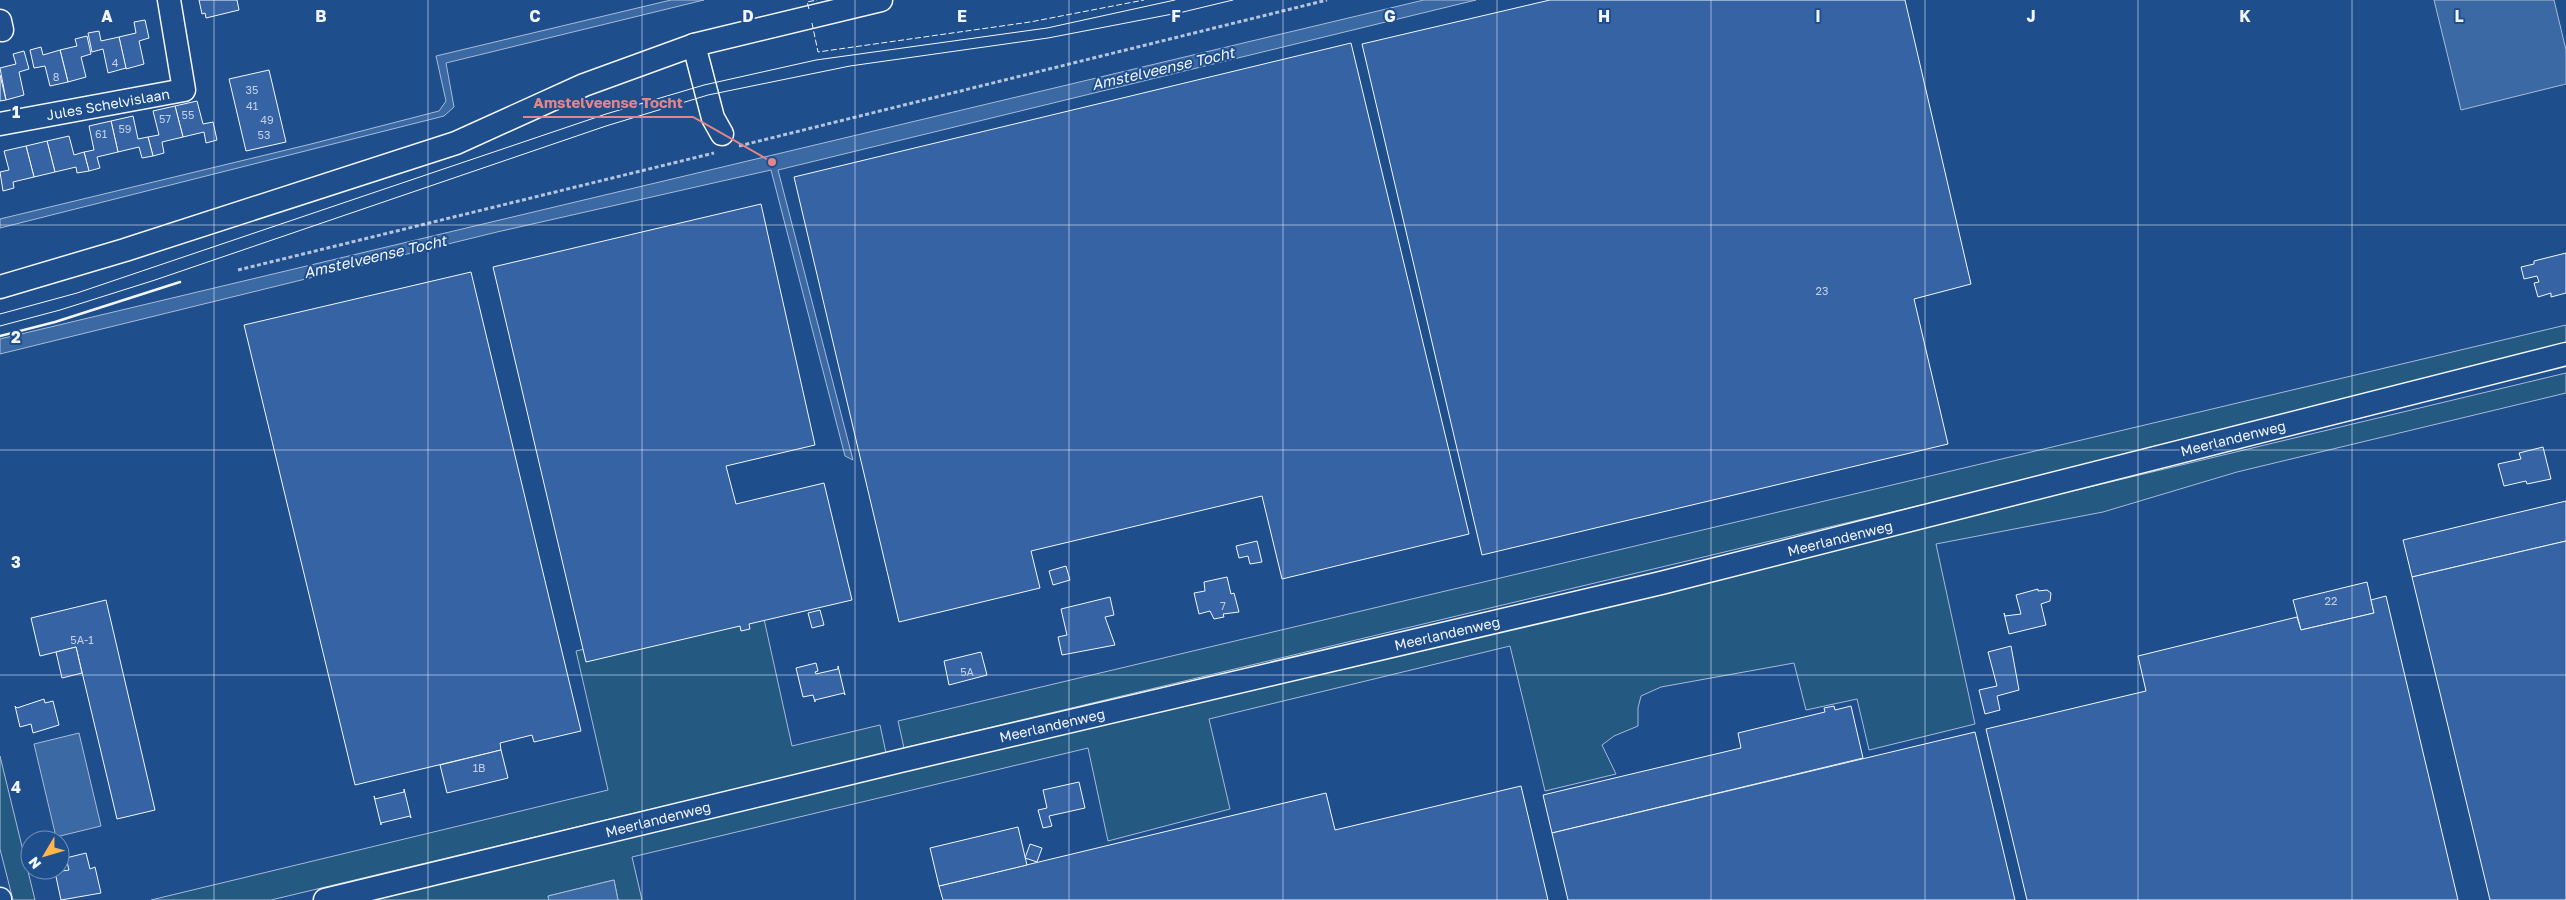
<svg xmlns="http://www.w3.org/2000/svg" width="2566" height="900" font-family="'Golos Text',sans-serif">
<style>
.green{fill:#245a82;stroke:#a8bbd7}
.water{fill:#3b69a3;stroke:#a8bbd7}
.building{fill:#3563a3;stroke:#f2f6ff}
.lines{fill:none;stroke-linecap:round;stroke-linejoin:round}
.minor-casing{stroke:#f2f6ff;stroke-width:25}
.path{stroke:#b3c4dc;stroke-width:3;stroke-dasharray:4 2.5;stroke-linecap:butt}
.minor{stroke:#1f4e8c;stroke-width:22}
.tram{stroke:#f2f6ff;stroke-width:1}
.fence{stroke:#f2f6ff;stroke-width:1;stroke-dasharray:6 2.5;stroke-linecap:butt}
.wall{stroke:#f2f6ff;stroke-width:2.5}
.grid{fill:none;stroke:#f2f6ff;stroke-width:1;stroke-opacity:0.55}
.labels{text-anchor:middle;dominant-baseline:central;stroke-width:4;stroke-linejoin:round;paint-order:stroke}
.number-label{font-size:11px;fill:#c3d1e8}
.street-label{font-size:14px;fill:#f2f6ff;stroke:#1f4e8c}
.water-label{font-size:15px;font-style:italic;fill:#f2f6ff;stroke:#1f4e8c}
.grid-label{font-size:16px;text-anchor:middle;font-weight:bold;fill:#f2f6ff;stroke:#1f4e8c;stroke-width:4;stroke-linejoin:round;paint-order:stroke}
.leader{fill:none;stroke:#e38589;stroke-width:2}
.callout-dot{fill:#e38589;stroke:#1f4e8c;stroke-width:2}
.callout-label{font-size:15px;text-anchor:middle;font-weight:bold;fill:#e38589;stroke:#1f4e8c;stroke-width:4;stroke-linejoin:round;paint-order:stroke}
</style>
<rect width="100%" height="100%" fill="#1f4e8c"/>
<!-- green -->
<g class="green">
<path d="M2566,325V351L904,748L898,721Z"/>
<path d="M2566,373V393L2237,472L2103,512L1936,544L1975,724L1869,750L1857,699L1806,710L1794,663L1661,687L1641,696L1638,708V726L1614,736L1602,745L1616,774L1545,791L1510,646L1209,719L1230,809L1108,841L1088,748L632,857L642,900H618L614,880L548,896L549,900H363Z"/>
<path d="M762,610L792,746L880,725L886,753L271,900H151L608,790L576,651Z"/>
<path d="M0,756L35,900H13L0,849Z"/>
</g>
<!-- water -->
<g class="water">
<path d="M671,0H704L446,63L454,107L444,116L0,228V219L311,144L439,111L446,101L436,56Z"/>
<path d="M1424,0H1476L778,170L853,460L845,456L771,170L497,232L0,354V339Z"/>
<path d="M2434,0H2554L2566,50V84L2461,110Z"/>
<path d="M79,733L101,826L56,837L34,744Z"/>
<path d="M614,880L618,900H549L548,896Z"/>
</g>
<!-- building -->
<g class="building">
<path d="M199,0H237L239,10L206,18L205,13L202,14Z"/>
<path d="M1550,0H1905L1971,284L1914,299L1948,444L1482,555L1362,44Z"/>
<path d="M145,20L149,38L139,41L144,64L126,69L119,37L136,33L134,22Z"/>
<path d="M99,31L101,41L119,37L126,68L108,73L103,49L92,52L88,33Z"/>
<path d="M87,36L91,54L81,57L86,77L68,82L60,50L77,46L75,39Z"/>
<path d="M1351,43L1469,534L1282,579L1262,496L1031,551L1040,588L899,622L794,177Z"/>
<path d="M41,47L43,55L60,50L68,82L50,86L45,66L34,68L30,50Z"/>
<path d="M24,51L29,69L19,72L24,95L6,100L0,68L16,64L13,54Z"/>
<path d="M269,70L286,142L246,151L229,79Z"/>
<path d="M0,75L6,100L0,101Z"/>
<path d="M197,101L203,124L213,122L217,140L206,143L204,132L183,137L175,106Z"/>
<path d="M175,106L183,137L162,142L164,153L153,156L148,137L159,135L153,111Z"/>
<path d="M133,116L138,139L148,137L153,156L142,158L139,147L118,152L111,121Z"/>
<path d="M111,121L118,152L97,157L100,168L89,171L84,152L94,150L89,126Z"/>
<path d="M69,136L74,155L84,152L89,171L77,173L76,167L55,172L47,141Z"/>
<path d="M47,141L55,172L34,177L26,146Z"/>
<path d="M26,146L34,177L13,182L14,188L3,191L0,172L9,170L4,151Z"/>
<path d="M761,204L815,445L726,466L736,504L824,483L852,600L749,624L750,629L741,631L740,626L586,662L493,267Z"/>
<path d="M2566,253V293L2551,297V293L2538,297L2534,283L2539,282L2537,276L2524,279L2521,267L2534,264V261Z"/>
<path d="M471,272L581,731L534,742L532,735L500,743L501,750L355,785L244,325Z"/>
<path d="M2543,447L2551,479L2527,484L2526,481L2504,486L2498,464L2521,459L2519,453Z"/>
<path d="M2566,501V541L2412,577L2403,540Z"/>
<path d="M1257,541L1262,562L1250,564L1248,556L1239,558L1236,546Z"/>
<path d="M2566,541V900H2490L2412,577Z"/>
<path d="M1066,566L1070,580L1053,585L1049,571Z"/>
<path d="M1227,577L1231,594L1234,593L1239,612L1223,614L1224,617L1214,619L1210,611L1199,614L1194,593L1205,591L1204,582Z"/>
<path d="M2367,582L2374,613L2301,630L2293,600Z"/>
<path d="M2038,589V591L2047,590L2051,593L2050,601L2041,604L2046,625L2009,634L2004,613L2005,616L2021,614L2016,595Z"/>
<path d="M2386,596L2458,900H2027L1986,729L2146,691L2138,656L2297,617L2301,630L2374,613L2371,600Z"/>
<path d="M1110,597L1114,615L1105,617L1115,645L1062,655L1058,637L1067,635L1061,609Z"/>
<path d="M106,600L155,810L117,819L76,647L40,656L31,618Z"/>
<path d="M820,610L824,625L812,628L808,613Z"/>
<path d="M2011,646L2019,690L1997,696L2000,710L1985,714L1979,690L1997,686L1988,652Z"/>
<path d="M76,647L82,673L62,678L56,652Z"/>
<path d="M981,652L987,675L949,685L944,661Z"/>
<path d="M816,663L818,671L815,672L816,674L838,669V666L845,695L844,693L815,700V702L813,695L803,697L796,668Z"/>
<path d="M44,699L45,703L53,701L59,725L33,733L31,724L20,727L15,706L17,708Z"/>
<path d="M1834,706L1835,710L1851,706L1863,758L1552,833L1543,795L1741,748L1738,733L1825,712L1824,708Z"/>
<path d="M1975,732L2015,900H1568L1552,833Z"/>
<path d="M501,750L508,778L447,793L440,765Z"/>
<path d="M1079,782L1085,808L1049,816L1052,826L1043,828L1038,810L1047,808L1043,790Z"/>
<path d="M1521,786L1548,900H943L939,886L1326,793L1335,830Z"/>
<path d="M404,789L411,818L410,816L381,823V825L374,796L375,799L404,792Z"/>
<path d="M1018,827L1027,865L939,886L930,848Z"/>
<path d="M1030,844L1042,848L1037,862L1025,858Z"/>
<path d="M86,853L90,869L95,867L101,893L61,900L55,872L69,870L66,858Z"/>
</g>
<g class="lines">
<defs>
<g id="minor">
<path d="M0,21L2,30"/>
<path d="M694,45L713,118L722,134"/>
<path d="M0,124L184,90L169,0"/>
<path d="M0,287L125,250L456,143L584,85L694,45L881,0"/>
<path d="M0,899V900"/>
<path d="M325,900L900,761L1661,583L2566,354"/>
</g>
</defs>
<!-- minor casing -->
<use href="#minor" class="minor-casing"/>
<!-- path -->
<g class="path">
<path d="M739,146L1327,0"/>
<path d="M238,270L714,153"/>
</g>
<!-- minor -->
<use href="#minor" class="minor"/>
<!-- tram -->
<g class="tram">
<path d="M0,314L77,293L606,114L704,85L816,60L1047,28L1175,0"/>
<path d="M0,326L60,310L155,280L606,126L708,95L850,66L1048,38L1183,12L1233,0"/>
</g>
<!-- fence -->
<g class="fence">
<path d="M809,9L807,2L817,0"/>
<path d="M812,23L818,52L1030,22L1144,0"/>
</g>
<!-- wall -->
<path class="wall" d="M0,336L55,322L180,282"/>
</g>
<!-- grid -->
<path class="grid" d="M214,0V900M428,0V900M642,0V900M855,0V900M1069,0V900M1283,0V900M1497,0V900M1711,0V900M1925,0V900M2138,0V900M2352,0V900M0,225H2566M0,450H2566M0,675H2566"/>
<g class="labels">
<!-- number labels -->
<g class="number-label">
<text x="115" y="62">4</text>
<text x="56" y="76">8</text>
<text x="252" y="89">35</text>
<text x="252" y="105">41</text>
<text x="188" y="114">55</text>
<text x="165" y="118">57</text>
<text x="267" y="119">49</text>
<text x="125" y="128">59</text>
<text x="101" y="133">61</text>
<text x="264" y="134">53</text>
<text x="1822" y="290">23</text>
<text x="2331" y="600">22</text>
<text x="1223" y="605">7</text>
<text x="82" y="639">5A-1</text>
<text x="967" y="671">5A</text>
<text x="479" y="767">1B</text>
</g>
<!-- street labels -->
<g class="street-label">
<text transform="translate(108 104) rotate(-10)">Jules Schelvislaan</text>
<text transform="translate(2233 438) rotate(-14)">Meerlandenweg</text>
<text transform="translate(1840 538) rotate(-14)">Meerlandenweg</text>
<text transform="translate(1447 633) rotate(-13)">Meerlandenweg</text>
<text transform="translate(1052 725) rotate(-13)">Meerlandenweg</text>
<text transform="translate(658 819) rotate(-14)">Meerlandenweg</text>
</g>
<!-- water labels -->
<g class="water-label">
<text transform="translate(1163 68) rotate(-13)">Amstelveense Tocht</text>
<text transform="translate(375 256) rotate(-13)">Amstelveense Tocht</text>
</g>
</g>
<g class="grid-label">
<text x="107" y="22">A</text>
<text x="321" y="22">B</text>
<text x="535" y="22">C</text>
<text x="748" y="22">D</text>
<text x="962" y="22">E</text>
<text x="1176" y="22">F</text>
<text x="1390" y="22">G</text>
<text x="1604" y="22">H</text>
<text x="1818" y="22">I</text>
<text x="2031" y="22">J</text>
<text x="2245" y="22">K</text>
<text x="2459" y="22">L</text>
<text x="16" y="118">1</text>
<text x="16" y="343">2</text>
<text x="16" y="568">3</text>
<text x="16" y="793">4</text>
</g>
<!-- callouts -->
<path class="leader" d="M772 162L693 117H523"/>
<circle class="callout-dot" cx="772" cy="162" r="5"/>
<g class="callout-label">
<text x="608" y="108">Amstelveense Tocht</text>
</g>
<!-- north arrow -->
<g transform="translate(45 855) rotate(232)"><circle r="24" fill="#1f4e8c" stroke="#7391ba"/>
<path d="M0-4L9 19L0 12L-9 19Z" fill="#ffb74d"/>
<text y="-8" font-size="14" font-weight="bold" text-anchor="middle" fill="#f2f6ff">N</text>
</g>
</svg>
